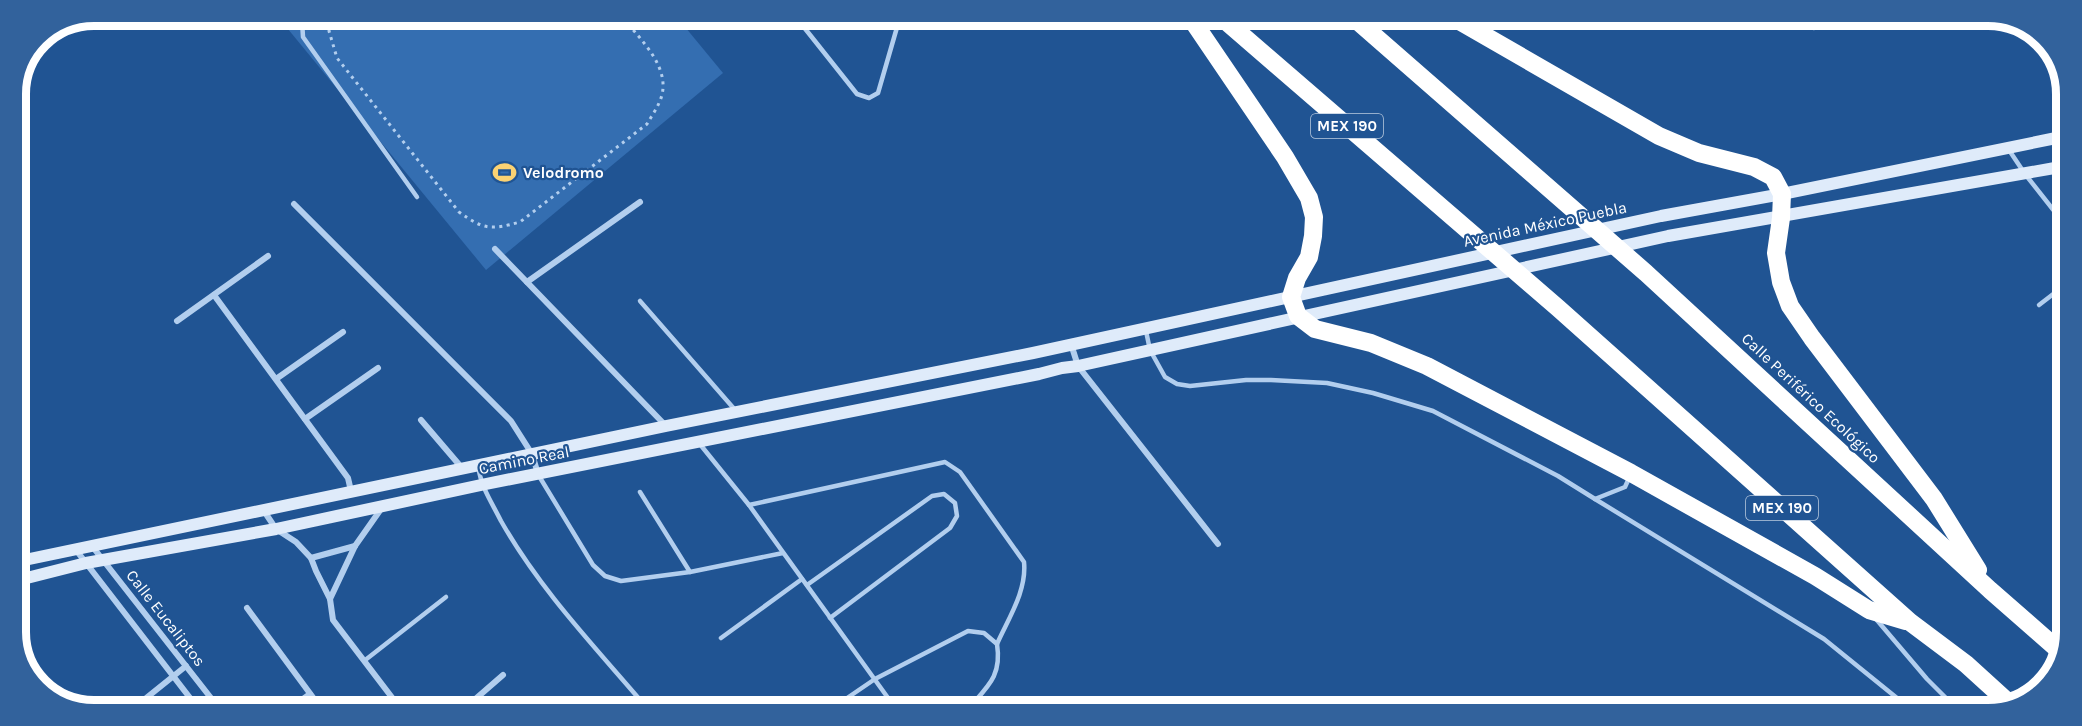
<svg xmlns="http://www.w3.org/2000/svg" width="2082" height="726" font-family="Karla,sans-serif">
<style>
.grass{fill:#346eb1}
.lines{fill:none;stroke-linecap:round;stroke-linejoin:round}
.path{stroke:#b2ceee;stroke-width:3;stroke-dasharray:3 4.5;stroke-linecap:butt}
.lane{stroke:#b2ceee;stroke-width:4.5}
.street{stroke:#b2ceee;stroke-width:6}
.secondary{stroke:#dfebfa;stroke-width:12}
.highway{stroke:#fff;stroke-width:18}
.labels{text-anchor:middle;dominant-baseline:central;stroke-width:4.5;stroke-linejoin:round;paint-order:stroke}
.shield{fill:#205493;stroke:#bcccdf;stroke-width:1.5}
.shield-label{font-size:15px;font-weight:bold;fill:#fff}
.poi-label{font-size:16px;font-weight:bold;fill:#fff;stroke:#205493;text-anchor:start}
.street-label{font-size:16px;fill:#fff;stroke:#205493}
.rim{fill:none;stroke:#fff;stroke-width:8}
</style>
<rect width="100%" height="100%" fill="#205493"/>
<!-- grass -->
<path class="grass" d="M292,15L676,16L723,73L486,270L283,23Z"/>
<g class="lines">
<!-- path -->
<path class="path" d="M331,15L329,31L337,58L459,212C484,230 491,230 520,222L647,124C651,117 656,110 659,103C675,70 640,39 621,16"/>
<!-- lane -->
<g class="lane">
<path d="M303,15L302,21L303,37L417,197"/>
<path d="M795,16L857,94L869,98L878,93L900,17"/>
<path d="M2009,150L2025,174L2066,226"/>
<path d="M640,301L736,411"/>
<path d="M2039,305L2065,285"/>
<path d="M1146,331L1150,350L1165,377L1177,384L1190,386L1246,380H1271L1327,383L1373,393L1433,411L1558,476L1595,499L1625,487L1630,476"/>
<path d="M699,443L749,505L896,709"/>
<path d="M478,467C482,489 491,501 501,521C540,590 596,648 647,708"/>
<path d="M539,476L593,565L605,576L621,581L690,572"/>
<path d="M640,492L690,572L783,553"/>
<path d="M1595,499L1824,639L1913,711"/>
<path d="M749,505L945,462L960,472L1024,562C1027,591 1008,619 997,644"/>
<path d="M807,585L932,496L944,494L955,503L957,516L950,528L830,618"/>
<path d="M1876,619L1927,679L1959,711"/>
<path d="M721,638L802,579"/>
<path d="M364,661L446,597"/>
<path d="M831,709L875,679L968,631L984,633L997,644C1002,676 988,686 968,709"/>
</g>
<!-- street -->
<g class="street">
<path d="M1807,19L1814,27"/>
<path d="M294,204L511,421L532,454L538,474"/>
<path d="M495,249L666,426"/>
<path d="M527,282L640,202"/>
<path d="M214,295L348,478L351,491"/>
<path d="M177,321L268,256"/>
<path d="M1071,344L1078,366L1218,544"/>
<path d="M276,379L343,332"/>
<path d="M305,419L378,368"/>
<path d="M421,420L462,468"/>
<path d="M381,509L355,546L330,599L333,620L400,708"/>
<path d="M264,511L276,529L296,542L311,558L316,571L330,599"/>
<path d="M92,546L218,707"/>
<path d="M76,550L197,707"/>
<path d="M311,558L355,546"/>
<path d="M247,608L320,707"/>
<path d="M74,700L79,707"/>
<path d="M135,707L186,666"/>
<path d="M292,707L310,694"/>
<path d="M465,708L503,675"/>
</g>
<!-- secondary -->
<g class="secondary">
<path d="M15,562L666,426L1033,353L1661,216L1782,194L2066,136"/>
<path d="M15,581L86,563L276,529L481,485L1039,374L1062,368L1078,366L1668,236L2066,166"/>
</g>
<!-- highway -->
<g class="highway">
<path d="M1190,17L1285,157L1309,198L1314,217L1313,236L1309,257L1297,278L1291,297L1298,316L1315,329L1371,343L1427,366L1631,473L1815,576L1869,610L1906,621"/>
<path d="M1221,17L1558,308L1910,622L1966,664L2010,704"/>
<path d="M1354,18L1646,273L1990,590L2063,654"/>
<path d="M1454,18L1659,136L1699,153L1754,167L1773,177L1782,194L1781,218L1776,253L1781,282L1790,306L1812,338L1934,499L1978,570"/>
</g>
</g>
<!-- icons -->
<defs>
<symbol id="stadium-bare" viewBox="-9 -9 18 18"><path d="M0-5a6.5 5 0 1 0 0 10a6.5 5 0 1 0 0-10ZM-3.5-1.8h7v3.6h-7Z" fill="#fbd273" stroke="#205493" stroke-width="2.5" paint-order="stroke"/></symbol>
</defs>
<g fill-rule="evenodd">
<use href="#stadium-bare" x="488" y="156" width="33" height="33"/>
</g>
<g class="labels">
<!-- shield labels -->
<g class="shield">
<rect x="1311" y="114" width="72" height="24" rx="4.5"/>
<rect x="1746" y="496" width="72" height="24" rx="4.5"/>
</g>
<g class="shield-label">
<text x="1347" y="126">MEX 190</text>
<text x="1782" y="508">MEX 190</text>
</g>
<!-- poi labels -->
<g class="poi-label">
<text x="523" y="172">Velodromo</text>
</g>
<!-- street labels -->
<g class="street-label">
<text transform="translate(1545 224) rotate(-12)">Avenida México Puebla</text>
<text transform="translate(1811 398) rotate(43)">Calle Periférico Ecológico</text>
<text transform="translate(524 460) rotate(-11)">Camino Real</text>
<text transform="translate(166 618) rotate(52)">Calle Eucaliptos</text>
</g>
</g>
<!-- crop -->
<path d="M0 0H2082V726H0ZM94 26H1988A68 68 0 0 1 2056 94V632A68 68 0 0 1 1988 700H94A68 68 0 0 1 26 632V94A68 68 0 0 1 94 26Z" fill="#32629c" fill-rule="evenodd"/>
<path class="rim" d="M94 26H1988A68 68 0 0 1 2056 94V632A68 68 0 0 1 1988 700H94A68 68 0 0 1 26 632V94A68 68 0 0 1 94 26Z"/>
</svg>
